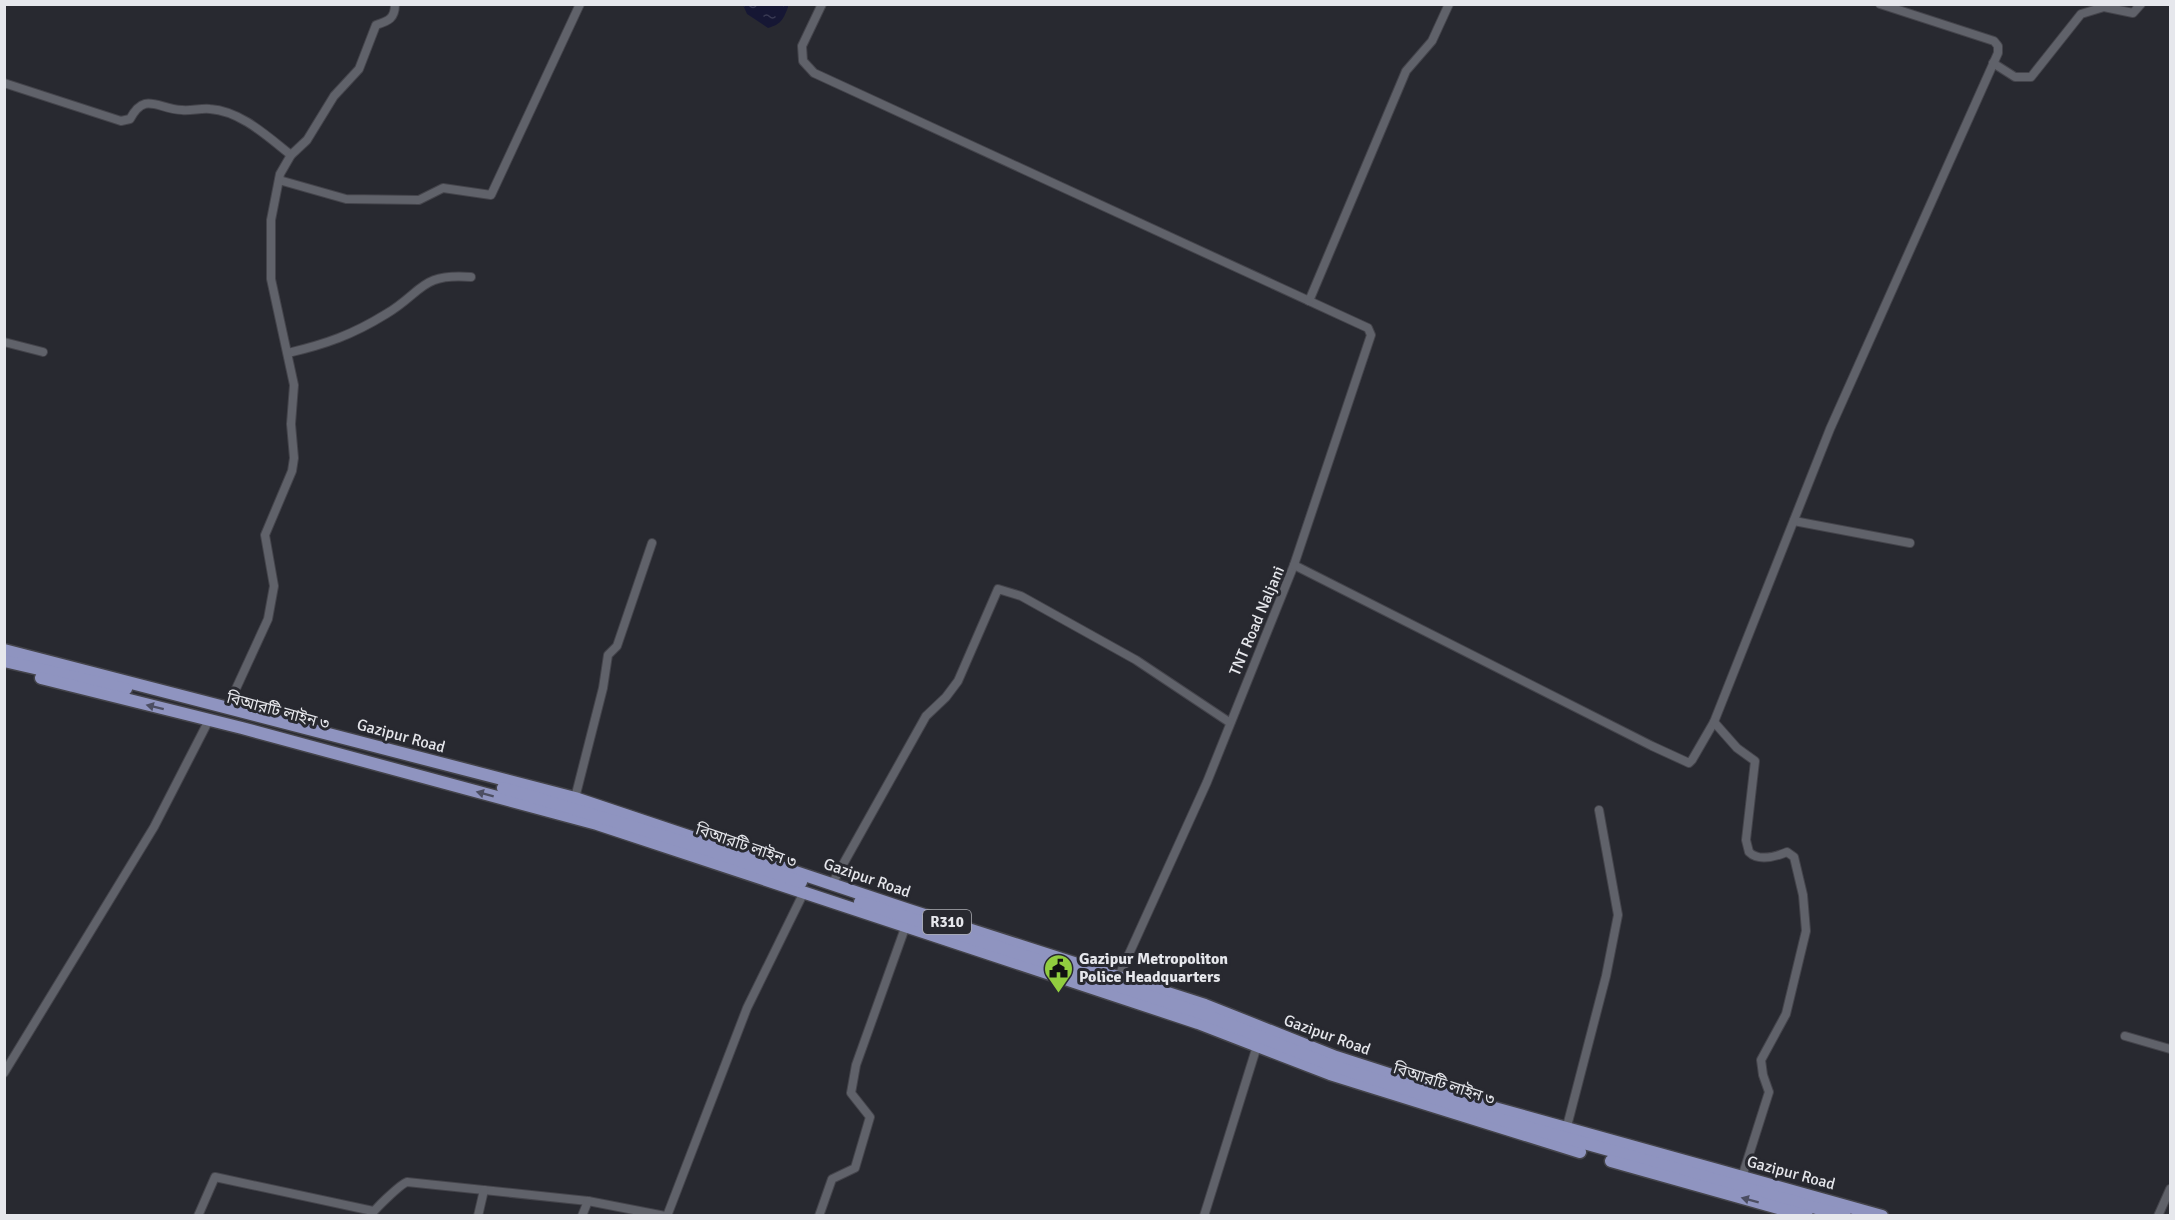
<svg xmlns="http://www.w3.org/2000/svg" width="2175" height="1220" font-family="Signika,'Noto Sans Bengali',sans-serif">
<style>
.water{fill:url(#water-ripples)}
.lines{fill:none;stroke-linecap:round;stroke-linejoin:round}
.street-casing{stroke:#44444b;stroke-width:10}
.primary-casing{stroke:#44444b;stroke-width:15}
.street{stroke:#60626a;stroke-width:8}
.primary{stroke:#8f94c0;stroke-width:12}
.oneway{fill:#4c4e62}
.labels{text-anchor:middle;dominant-baseline:central;stroke-width:6;stroke-linejoin:round;paint-order:stroke}
.shield{fill:#282930;stroke:#adaeb4;stroke-width:1.5}
.shield-label{font-size:15px;font-weight:bold;fill:#e6e7ec}
.street-label{font-size:16px;fill:#e6e7ec;stroke:#282930}
.poi-label{font-size:16px;font-weight:bold;fill:#e6e7ec;stroke:#282930;text-anchor:start}
</style>
<defs>
<pattern id="water-ripples" width="26" height="14" patternUnits="userSpaceOnUse" patternTransform="scale(1.5)"><rect width="26" height="14" fill="#161734"/><path d="M2 4q2-2 4 0t4 0M15 11q2-2 4 0t4 0" fill="none" stroke="#383952"/></pattern>
</defs>
<rect width="100%" height="100%" fill="#282930"/>
<!-- water -->
<path class="water" d="M743,5H789C784,17 783,24 768,28L747,14Z"/>
<g class="lines">
<defs>
<g id="street">
<path d="M822,4L802,46L803,61L814,73L1368,328L1371,335L1294,565L1207,782L1119,976"/>
<path d="M1993,63L2015,77H2031L2081,14L2104,7L2133,13L2141,4"/>
<path d="M4,83L121,121L130,119C145,91 157,109 182,110C191,111 201,108 210,109C241,111 268,137 291,155"/>
<path d="M279,180L346,199L419,200L443,188L491,195L580,4"/>
<path d="M1309,301L1406,71L1432,41L1449,4"/>
<path d="M4,342L43,352"/>
<path d="M288,353C326,344 352,335 386,314C423,292 420,273 471,277"/>
<path d="M1794,521L1910,543"/>
<path d="M1294,565L1652,746L1689,763L1692,760L1714,722L1830,429L1998,53V46L1994,41L1880,4"/>
<path d="M228,706L268,619L274,586L265,535L292,471L294,458L291,424L294,385L271,279V220L280,174L291,155L307,140L334,96L359,69L376,25C388,21 395,19 395,4"/>
<path d="M1714,722L1737,748L1755,761L1746,840L1749,852C1759,862 1775,857 1787,852L1794,857L1803,895L1806,931L1786,1014L1761,1060L1763,1075L1769,1092L1742,1177"/>
<path d="M575,798L603,688L608,655L617,646L652,543"/>
<path d="M832,884L926,716L946,697L958,681L998,589L1021,596L1136,660L1229,722"/>
<path d="M2125,1036L2170,1049"/>
<path d="M4,1073L154,827L209,720"/>
<path d="M1566,1130L1606,976L1618,915L1599,810"/>
<path d="M198,1216L215,1177L373,1211"/>
<path d="M371,1216C373,1210 401,1184 407,1182L588,1201L665,1216"/>
<path d="M478,1216L484,1190"/>
<path d="M582,1216L588,1201"/>
<path d="M667,1216L747,1008L804,892"/>
<path d="M819,1216L832,1179L855,1168L870,1117L851,1093L856,1065L905,928"/>
<path d="M1204,1216L1257,1046"/>
<path d="M2158,1216L2170,1189"/>
</g>
<g id="primary">
<path d="M4,650L575,798L909,910L1205,1005L1336,1057L1491,1107L1882,1216"/>
<path d="M4,661L126,689"/>
<path d="M41,678L242,728L597,824L1198,1023L1330,1074L1580,1152"/>
<path d="M503,788L694,845L801,882"/>
<path d="M860,902L1201,1013L1333,1066L1502,1120L1845,1216"/>
<path d="M1611,1161L1807,1216"/>
</g>
</defs>
<!-- street casing -->
<use href="#street" class="street-casing"/>
<!-- primary casing -->
<use href="#primary" class="primary-casing"/>
<!-- street -->
<use href="#street" class="street"/>
<!-- primary -->
<use href="#primary" class="primary"/>
</g>
<!-- one-way arrows -->
<defs><path id="oneway-solid" d="M-6-.8H1V-3.2L6.5 0L1 3.2V.8H-6Z" transform="scale(1.5)"/></defs>
<g class="oneway">
<use href="#oneway-solid" transform="translate(155 707) rotate(-166)"/>
<use href="#oneway-solid" transform="translate(485 794) rotate(-165)"/>
<use href="#oneway-solid" transform="translate(1750 1200) rotate(-165)"/>
</g>
<!-- icons -->
<defs>
<symbol id="civic-pin" viewBox="-11 -11 22 30"><path d="M0 17L-7.5 6A9.5 9.5 0 1 1 7.5 6Z" fill="#91cd3f" stroke="#282930"/><path d="M-.6-6.5H3V-4.5H.6V-3L4-1V1h2V6H-6V1h2V-1L-.6-3ZM-1.2 2.5V6h2.4V2.5Z" fill="#111"/></symbol>
</defs>
<g fill-rule="evenodd">
<use href="#civic-pin" x="1042" y="952" width="33" height="45"/>
</g>
<g class="labels">
<!-- shield labels -->
<rect class="shield" x="923" y="910" width="48" height="24" rx="4.5"/>
<g class="shield-label">
<text x="947" y="922">R310</text>
</g>
<!-- street labels -->
<g class="street-label">
<text transform="translate(1257 621) rotate(-67)">TNT Road Naljani</text>
<text transform="translate(278 711) rotate(15)">বিআরটি লাইন ৩</text>
<text transform="translate(401 736) rotate(15)">Gazipur Road</text>
<text transform="translate(746 846) rotate(19)">বিআরটি লাইন ৩</text>
<text transform="translate(867 878) rotate(19)">Gazipur Road</text>
<text transform="translate(1327 1035) rotate(20)">Gazipur Road</text>
<text transform="translate(1444 1084) rotate(18)">বিআরটি লাইন ৩</text>
<text transform="translate(1791 1173) rotate(15)">Gazipur Road</text>
</g>
<!-- poi labels -->
<g class="poi-label">
<text x="1079" y="959">Gazipur Metropoliton<tspan x="1079" dy="18">Police Headquarters</tspan></text>
</g>
</g>
<!-- border -->
<rect width="2175" height="1220" fill="none" stroke="#e6e7ec" stroke-width="12"/>
</svg>
